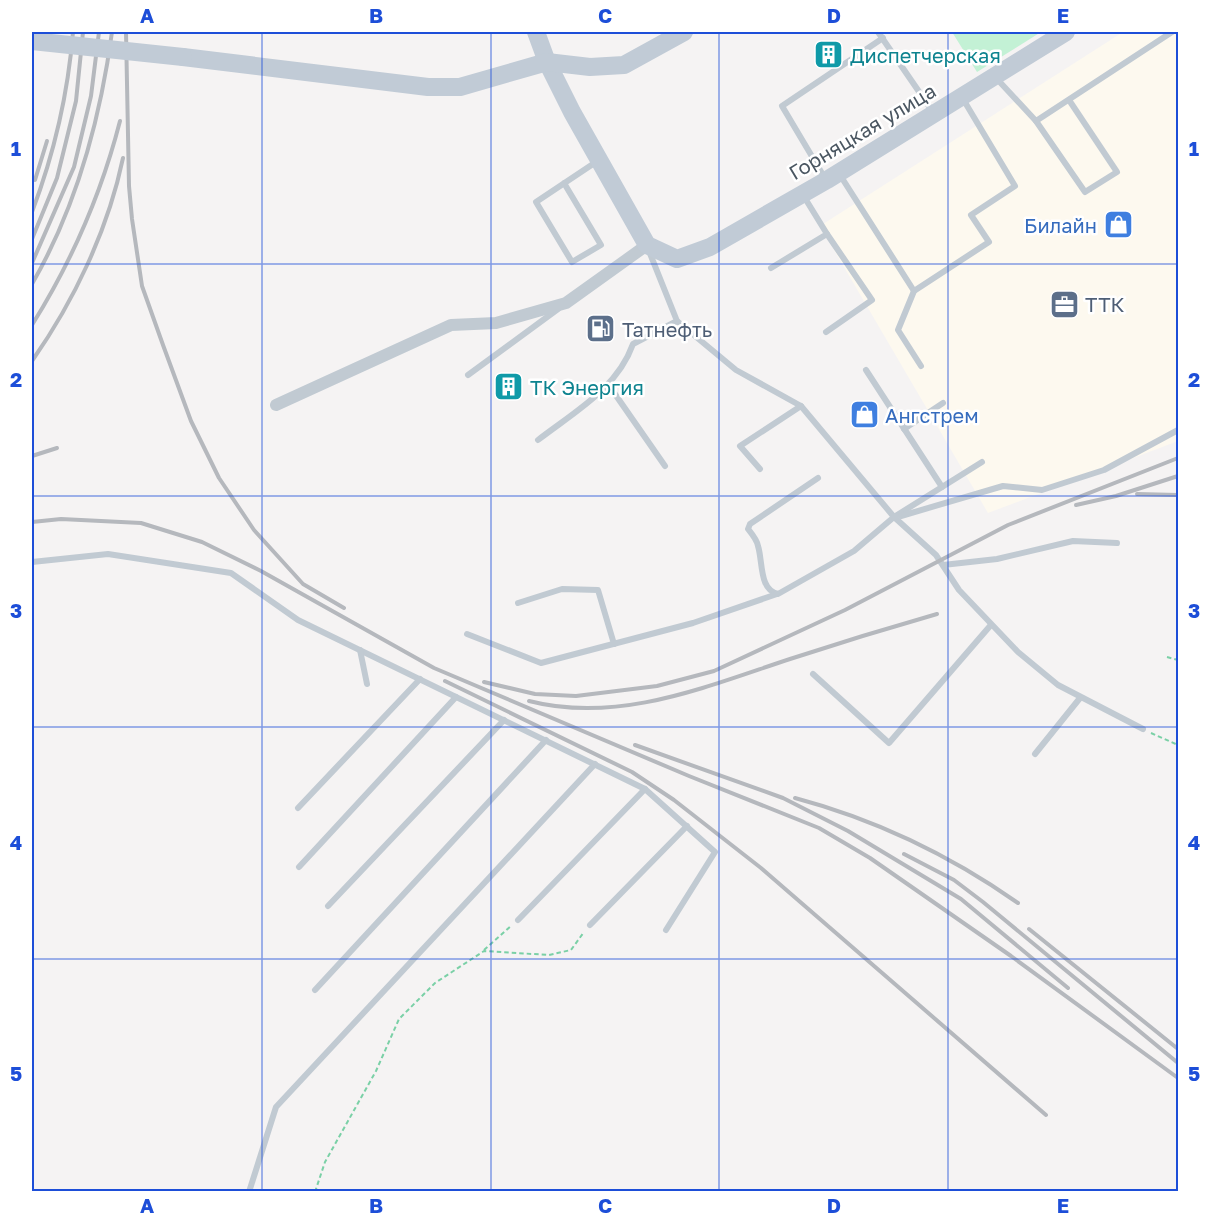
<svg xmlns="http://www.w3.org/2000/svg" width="1210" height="1223" font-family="'Golos Text',sans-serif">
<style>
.commercial{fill:#fdf9ef}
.green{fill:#c3f1d5}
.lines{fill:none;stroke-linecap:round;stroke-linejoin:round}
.path{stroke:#7ad0a6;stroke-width:2;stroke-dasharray:4.5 3;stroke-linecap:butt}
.lane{stroke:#c1cad2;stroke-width:6}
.street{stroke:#c1cad2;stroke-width:12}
.secondary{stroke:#c1cbd6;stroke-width:18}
.rail{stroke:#b5b8bd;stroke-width:4}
.secondary-bridge{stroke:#c1cbd6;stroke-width:18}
.grid{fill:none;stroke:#1d4ed8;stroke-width:1.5;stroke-opacity:0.55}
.labels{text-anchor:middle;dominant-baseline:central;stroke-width:5;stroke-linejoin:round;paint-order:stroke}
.culture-label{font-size:20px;fill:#0d838f;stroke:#fff;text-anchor:start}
.street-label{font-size:20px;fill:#4a5661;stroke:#fff}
.shop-label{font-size:20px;fill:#366cbe;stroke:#fff;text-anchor:end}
.service-label{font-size:20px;fill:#4e5e75;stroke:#fff;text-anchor:start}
.neatline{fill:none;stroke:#1d4ed8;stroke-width:2}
.grid-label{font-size:20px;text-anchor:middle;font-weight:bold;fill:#1d4ed8}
</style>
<rect width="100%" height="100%" fill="#f5f3f3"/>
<!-- commercial -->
<path class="commercial" d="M1123,32H1178V441L988,513L820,226Z"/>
<!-- green -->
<path class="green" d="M952,32H1041L977,72Z"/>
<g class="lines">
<!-- path -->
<g class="path">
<path d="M1167,657L1178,660"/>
<path d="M1151,733L1178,745"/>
<path d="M484,950L511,926"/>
<path d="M315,1192L325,1162L376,1071L399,1019L435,983L484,951L549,955L571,950L584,932"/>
</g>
<!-- lane -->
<g class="lane">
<path d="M878,32L933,112"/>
<path d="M997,79L1036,121L1172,32"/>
<path d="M1036,121L1085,192L1117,172L1069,100"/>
<path d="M840,175L914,291"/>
<path d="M826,180L782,106L883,38"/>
<path d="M564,183L601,245L572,262L536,202L596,162"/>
<path d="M771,268L827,234L803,195"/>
<path d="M677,321L736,370L801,406L894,517L936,555L959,590L1018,652L1058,685L1143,729"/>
<path d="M826,332L872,300L827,234"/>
<path d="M921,366L898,330L914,291L989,242L971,215L1015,186L963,99"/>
<path d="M866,370L942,487"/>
<path d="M468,375L558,309"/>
<path d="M608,384L665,466"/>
<path d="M904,429L943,403"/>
<path d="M538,440C574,412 617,389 633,344L677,321L649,251"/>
<path d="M760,469L740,446L801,406"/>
<path d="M818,478L750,524L748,529C752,534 757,540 758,546C763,562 759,590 778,594L854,551L894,517L982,462"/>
<path d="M901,516L1003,486L1042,490L1104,470L1178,430"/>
<path d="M32,562L108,554L231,573L298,620L645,789L715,852L666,930"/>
<path d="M943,565L997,559L1073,541L1117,543"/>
<path d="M518,603L562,589L598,590L614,644"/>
<path d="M467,634L541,663L693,623L777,594"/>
<path d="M360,650L367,684"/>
<path d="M813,674L889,743L990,626"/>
<path d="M1035,754L1080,698"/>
<path d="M298,808L420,679"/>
<path d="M299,867L456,697"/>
<path d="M328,906L504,720"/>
<path d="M518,920L645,789"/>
<path d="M590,925L687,826"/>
<path d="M315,990L546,740"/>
<path d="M249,1192L276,1107L595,764"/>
</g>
<!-- street -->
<path class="street" d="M276,405L451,325L496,323L566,303L647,245"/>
<!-- secondary -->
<g class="secondary">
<path d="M536,32L547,62L572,112L647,245L677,259L710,247L827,180L1066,32"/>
<path d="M183,57L428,87H460L547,62L590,67L624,65L684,32"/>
</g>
<!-- rail -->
<g class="rail">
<path d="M126,32L129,186L132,219L142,286L163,345L191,421L219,478L254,530L303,584L344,608"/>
<path d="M35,180L47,141"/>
<path d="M32,212C54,154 68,94 73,32"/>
<path d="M32,239L57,178L76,101L83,32"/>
<path d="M32,263L74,167L91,96L99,32"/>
<path d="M32,284C77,206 100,121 112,32"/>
<path d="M32,325C72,261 101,195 120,121"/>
<path d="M32,361C74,301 108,230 123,158"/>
<path d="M32,456L57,448"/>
<path d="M1137,494L1178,495"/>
<path d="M1076,505L1116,496L1178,476"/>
<path d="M32,522L61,519L141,523L202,542L261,571L434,668L689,776L819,828L870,858L1011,956L1178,1078"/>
<path d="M445,681L632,772L674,800L761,868L1046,1115"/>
<path d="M484,682L535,694L576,696L657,686L714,671L845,610L1008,525L1178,458"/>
<path d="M529,701C618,724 705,687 790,659C839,643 888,628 937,614"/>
<path d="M635,745L783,798L848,831L961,899L1068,988"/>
<path d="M795,798C874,819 951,856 1018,903"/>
<path d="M904,854L954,880L983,902L1178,1063"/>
<path d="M1029,929L1178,1049"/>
</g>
<!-- secondary-bridge -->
<path class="secondary-bridge" d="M32,41L183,57"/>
</g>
<!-- grid -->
<path class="grid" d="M262,32V1192M491,32V1192M719,32V1192M948,32V1192M32,264H1178M32,496H1178M32,727H1178M32,959H1178"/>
<!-- icons -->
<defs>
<symbol id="building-square" viewBox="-11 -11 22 22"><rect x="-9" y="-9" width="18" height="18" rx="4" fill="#0f9aa8" stroke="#fff"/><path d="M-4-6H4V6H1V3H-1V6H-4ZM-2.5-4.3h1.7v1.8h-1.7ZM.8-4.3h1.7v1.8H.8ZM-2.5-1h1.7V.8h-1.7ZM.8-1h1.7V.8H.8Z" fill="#fff"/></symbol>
<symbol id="shop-square" viewBox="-11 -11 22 22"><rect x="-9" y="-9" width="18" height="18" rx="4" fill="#3f7fe0" stroke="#fff"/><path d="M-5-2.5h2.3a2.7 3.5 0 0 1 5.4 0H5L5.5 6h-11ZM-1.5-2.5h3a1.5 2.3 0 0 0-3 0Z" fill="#fff"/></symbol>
<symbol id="office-square" viewBox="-11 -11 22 22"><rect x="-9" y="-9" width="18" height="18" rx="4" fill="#5c6f8a" stroke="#fff"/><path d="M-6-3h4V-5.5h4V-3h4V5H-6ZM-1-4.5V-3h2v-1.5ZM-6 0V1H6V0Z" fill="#fff"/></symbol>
<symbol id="fuel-square" viewBox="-11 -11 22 22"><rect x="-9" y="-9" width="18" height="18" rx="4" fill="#5c6f8a" stroke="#fff"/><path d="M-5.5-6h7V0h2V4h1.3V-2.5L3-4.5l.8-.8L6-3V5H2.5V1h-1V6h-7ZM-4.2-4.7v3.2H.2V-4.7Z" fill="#fff"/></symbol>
</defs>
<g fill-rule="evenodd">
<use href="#building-square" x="812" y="38" width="33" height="33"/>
<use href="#shop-square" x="1102" y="208" width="33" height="33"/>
<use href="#office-square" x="1048" y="288" width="33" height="33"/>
<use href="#fuel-square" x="584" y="312" width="33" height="33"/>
<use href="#building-square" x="492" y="370" width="33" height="33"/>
<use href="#shop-square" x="848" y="398" width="33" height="33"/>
</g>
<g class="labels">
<!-- culture labels -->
<g class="culture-label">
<text x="850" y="55">Диспетчерская</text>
<text x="530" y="387">ТК Энергия</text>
</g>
<!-- street labels -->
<g class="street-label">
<text transform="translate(862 131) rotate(-31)">Горняцкая улица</text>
</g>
<!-- shop labels -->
<g class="shop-label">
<text x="1097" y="225">Билайн</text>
<text x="885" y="415" text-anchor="start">Ангстрем</text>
</g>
<!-- service labels -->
<g class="service-label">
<text x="1085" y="304">ТТК</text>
<text x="622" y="329">Татнефть</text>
</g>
</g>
<!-- border -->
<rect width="1210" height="1223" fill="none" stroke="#ffffff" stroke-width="66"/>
<rect x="33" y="33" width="1144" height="1157" class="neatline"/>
<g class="grid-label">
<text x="147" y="23">A</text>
<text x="376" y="23">B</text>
<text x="605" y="23">C</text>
<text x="834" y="23">D</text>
<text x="1063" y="23">E</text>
<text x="16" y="156">1</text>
<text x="1194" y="156">1</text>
<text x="16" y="387">2</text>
<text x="1194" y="387">2</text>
<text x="16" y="618">3</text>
<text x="1194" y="618">3</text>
<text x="16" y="850">4</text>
<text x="1194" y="850">4</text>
<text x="16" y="1081">5</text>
<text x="1194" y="1081">5</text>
<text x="147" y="1213">A</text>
<text x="376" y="1213">B</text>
<text x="605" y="1213">C</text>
<text x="834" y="1213">D</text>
<text x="1063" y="1213">E</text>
</g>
</svg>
